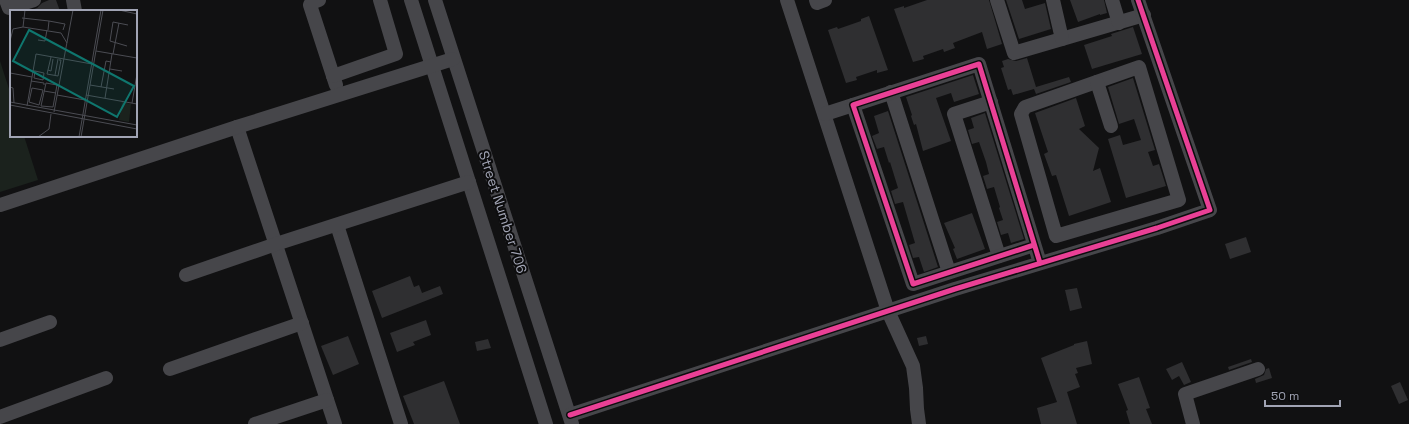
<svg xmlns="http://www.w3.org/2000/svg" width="1409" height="424" font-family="'Space Grotesk',sans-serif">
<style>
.green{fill:#1b221d}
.building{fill:#2f2f31}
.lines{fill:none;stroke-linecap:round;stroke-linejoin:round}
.minor{stroke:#46464a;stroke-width:14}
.cycleway-casing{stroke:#0c0c0d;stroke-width:8}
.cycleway{stroke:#ea4096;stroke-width:5}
.labels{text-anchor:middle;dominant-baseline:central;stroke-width:4;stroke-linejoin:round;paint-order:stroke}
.street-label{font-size:14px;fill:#a1a4b4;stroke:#0c0c0d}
.inset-road{fill:none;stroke:#4b4c53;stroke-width:1}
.view{fill:#0f766e;fill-opacity:0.15;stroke:#0f766e;stroke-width:2}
.inset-edge{fill:none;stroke:#a1a4b4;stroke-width:2}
</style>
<rect width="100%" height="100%" fill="#111112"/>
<!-- green -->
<path class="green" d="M0,61L11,95V136H24L38,180L0,192Z"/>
<!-- building -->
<g class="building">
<path d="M49,0H56L60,11H28L37,8L42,3Z"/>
<path d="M927,0H989L1002,44L987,49L982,32L953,43L955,48L944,52L943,49L923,56L924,59L913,62L894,9L904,6V8Z"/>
<path d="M1006,0H1022L1025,9L1045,3L1051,29L1019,39Z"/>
<path d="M1070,0H1104L1107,13L1100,15V14L1078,22Z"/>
<path d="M869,16L888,70L877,73V70L856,77L857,80L846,83L828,30L837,27L838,29L861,21V19Z"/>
<path d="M1133,27L1142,54L1092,69L1084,45L1112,36L1111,34Z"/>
<path d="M1027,58L1036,87L1069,77L1071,82L1036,94L1034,89L1013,95L1011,89L1008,90L1001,68L1004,67L1002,61L1008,59L1016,61Z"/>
<path d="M973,75L979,94L954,102L951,93L936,98L951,141L923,151L916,124L914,125L911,116L912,115L906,97Z"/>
<path d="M1133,78L1155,150L1148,152L1153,166L1159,164L1166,186L1126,198L1108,139L1120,135L1123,145L1141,140L1134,119L1119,124L1108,87Z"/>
<path d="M1076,98L1085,126L1079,129L1099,148L1093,171L1100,168L1111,202L1069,216L1056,175L1052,176L1044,154L1048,152L1035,113Z"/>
<path d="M888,111L938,267L924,272L919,257L913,258L909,245L915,243L903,202L895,204L891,191L898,188L890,162L889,163L884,147L877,149L872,136L879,133L874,116Z"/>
<path d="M985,113L1024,239L1011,243L1008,233L1001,235L997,222L1003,220L999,208L1000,207L994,187L987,189L983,176L989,174L986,162L979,142L972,144L968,130L974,128L971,118Z"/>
<path d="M972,213L985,249L957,259L953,249L955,248L944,223Z"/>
<path d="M1246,237L1251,252L1230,259L1225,244Z"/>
<path d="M410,276L414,287L419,285L422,293L440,286L443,294L382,318L372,291Z"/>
<path d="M1077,288L1082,308L1070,311L1065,290Z"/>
<path d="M426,320L431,335L413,342L415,345L397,352L390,333Z"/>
<path d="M348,336L359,364L333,375L321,346Z"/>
<path d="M926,336L928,344L919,346L917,338Z"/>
<path d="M488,339L491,348L477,351L475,342Z"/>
<path d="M1087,341L1092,364L1076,368L1078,373L1075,374L1080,387L1067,392L1077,424H1041L1037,408L1057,402L1041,358L1074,345V344Z"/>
<path d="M1251,359L1252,362L1229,370L1228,367Z"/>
<path d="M1182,362L1191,382L1184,385L1179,376L1172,380L1166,369Z"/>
<path d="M1269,368L1272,378L1256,383L1255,379L1264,375L1266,369Z"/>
<path d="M1139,377L1150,408L1146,409L1152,424H1130L1126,411L1128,410L1118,384Z"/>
<path d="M444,381L460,424H414L403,396Z"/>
<path d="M1400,382L1408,400L1399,404L1391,386Z"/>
</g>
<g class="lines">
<!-- minor -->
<g class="minor">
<path d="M6,0L9,8L34,0"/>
<path d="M73,0L75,11"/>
<path d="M319,0L311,3L310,5L336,85"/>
<path d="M411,0L546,424"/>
<path d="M435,0L572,424"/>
<path d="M787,0L888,311L913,366L916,388L917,409L919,424"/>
<path d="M816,0L817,3L825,0"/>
<path d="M997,0L1014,53L1144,15"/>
<path d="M1053,0L1062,39"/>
<path d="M1112,0L1119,23"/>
<path d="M1139,67L1179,200L1056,236L1021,114L1025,107Z"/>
<path d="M333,76L396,54L380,0"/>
<path d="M1097,82L1111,126"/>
<path d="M891,92L949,272"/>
<path d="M991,102L954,114L999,256"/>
<path d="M825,114L853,105"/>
<path d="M237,127L335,424"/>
<path d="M0,205L237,127L453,59"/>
<path d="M337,225L401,424"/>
<path d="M1034,245L913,284L853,105L979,64L1040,263"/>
<path d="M186,275L276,244L469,182"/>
<path d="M0,340L50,322"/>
<path d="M170,369L302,323"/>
<path d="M570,415L955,289L1157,228L1210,210L1138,0"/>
<path d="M0,417L106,378"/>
<path d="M255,424L327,400"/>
<path d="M1193,424L1185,394L1258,369"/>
</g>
<defs>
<g id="cycleway">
<path d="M1034,245L913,284L853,105L979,64L1040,263"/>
<path d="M570,415L955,289L1157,228L1210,210L1138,0"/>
</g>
</defs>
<!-- cycleway casing -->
<use href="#cycleway" class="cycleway-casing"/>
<!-- cycleway -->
<use href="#cycleway" class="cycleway"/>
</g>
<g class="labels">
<!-- street labels -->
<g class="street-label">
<text transform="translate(503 212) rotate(72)">Street Number 706</text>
</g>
</g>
<!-- overview -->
<g transform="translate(10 10)">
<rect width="127" height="127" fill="#111112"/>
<path d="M112,92L121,94L119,112L109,110Z" fill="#1b221d"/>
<path class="inset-road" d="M109,0L127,4M12,8L39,11M13,17L51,23L57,33M38,20L39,11L55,14L53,20M28,30L35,31L37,20M0,31L3,19L13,17L15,0M117,36L100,31L103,12L118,15M86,41L127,48M103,44L109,13M41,47L37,64L48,66L51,50H49M100,59L112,61M38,60L41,61L43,49M23,61H25L34,63L33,70L24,68L25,61M0,63L22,67M45,65L48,49M21,71L34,73V75M36,73L47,75L43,97L31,96ZM80,75L104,79M0,77L3,78L4,93M91,77L96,51L101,52M22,78L33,80L29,95L19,92ZM34,81L46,83M47,85L75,90M76,85L127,94M95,88L102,44M0,92L127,115M122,93L127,64M0,95L127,119M17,96L26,44L82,54M44,102L63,0M28,127L39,119L41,104M69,127L91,0M71,127L93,0"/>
<path class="view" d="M19,20L124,76L107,107L3,51Z"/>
<rect width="127" height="127" class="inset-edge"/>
</g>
<!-- scale -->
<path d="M1265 400v6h75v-6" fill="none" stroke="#a1a4b4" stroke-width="2"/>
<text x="1271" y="400" font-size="12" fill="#a1a4b4" stroke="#0c0c0d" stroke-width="3" paint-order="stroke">50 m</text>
</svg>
